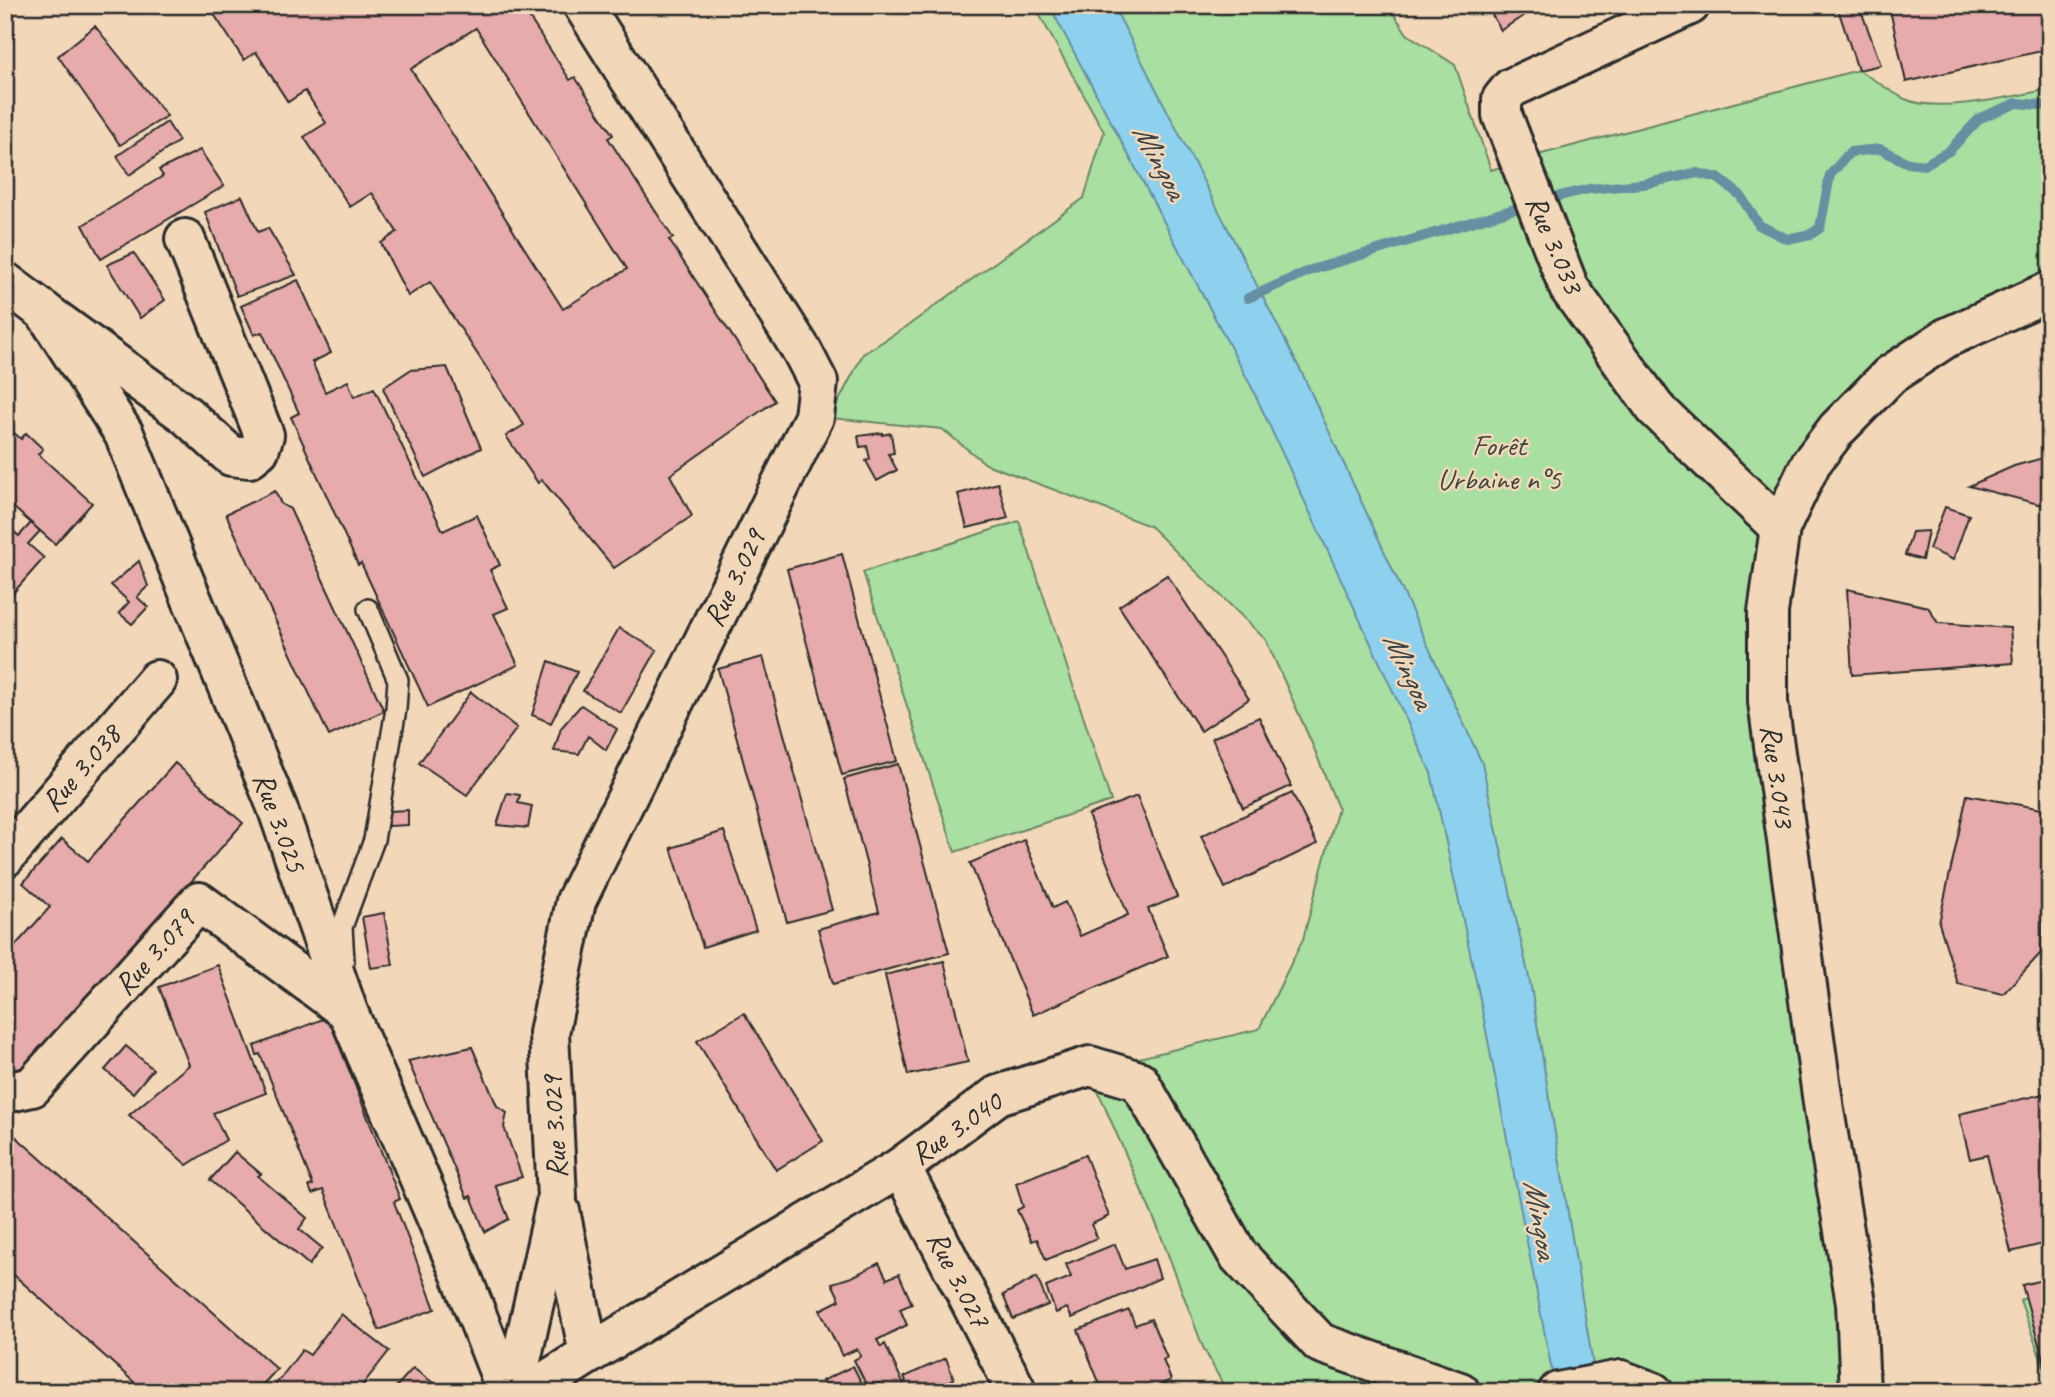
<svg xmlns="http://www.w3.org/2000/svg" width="2055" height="1397" font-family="Caveat,sans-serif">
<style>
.green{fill:#a9dfa1;stroke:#6a8566;stroke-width:2}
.water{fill:#8dd1ef;stroke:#668fa1;stroke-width:2}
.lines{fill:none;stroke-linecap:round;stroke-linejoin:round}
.stream{stroke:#668fa1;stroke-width:10}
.building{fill:#e6abaa;stroke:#2b2b2b;stroke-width:2;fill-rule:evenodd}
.lane-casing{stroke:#2b2b2b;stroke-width:24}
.street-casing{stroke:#2b2b2b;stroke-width:44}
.secondary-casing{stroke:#2b2b2b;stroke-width:44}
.lane{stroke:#f2d8b9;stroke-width:19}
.street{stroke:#f2d8b9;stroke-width:38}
.secondary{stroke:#f2d8b9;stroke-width:38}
.labels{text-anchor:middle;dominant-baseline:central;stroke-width:5;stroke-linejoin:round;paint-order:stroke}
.street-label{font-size:30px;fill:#2b2b2b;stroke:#f2d8b9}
.park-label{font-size:30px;fill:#3e463d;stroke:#f2d8b9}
.water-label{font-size:32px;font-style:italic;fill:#3a4448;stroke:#f2d8b9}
</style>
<rect width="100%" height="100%" fill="#f2d8b9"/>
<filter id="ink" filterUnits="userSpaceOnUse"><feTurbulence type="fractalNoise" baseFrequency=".0143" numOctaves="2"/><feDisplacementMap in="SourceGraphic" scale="14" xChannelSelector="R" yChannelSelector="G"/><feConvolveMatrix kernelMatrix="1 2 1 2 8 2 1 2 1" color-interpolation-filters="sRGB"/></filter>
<g filter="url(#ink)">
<!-- green -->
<g class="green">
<path d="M1031,5H1388L1407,34L1455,65L1491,170L1538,155L1858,70C1874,79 1889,91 1905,99C1937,114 2014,96 2050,89V292L1948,339L1814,464L1771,613L1863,1392H1227L1203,1347L1158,1228L1086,1064L1139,1058L1259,1029L1303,939L1338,808L1313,746L1266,640L1150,526L986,464L942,429L830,418L863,354L906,327L1084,198L1104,132L1038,12Z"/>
<path d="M1019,521L1111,801L955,852L863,572Z"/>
<path d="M2050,1290V1385L2020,1300Z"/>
</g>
<!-- water -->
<path class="water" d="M1049,5H1113L1302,373L1482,763L1531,987L1594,1371L1556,1392L1479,994L1431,773L1252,388Z"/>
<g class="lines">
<!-- stream -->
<path class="stream" d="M1248,298L1311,270L1555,197L1589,189L1643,184L1697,173L1718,178L1740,195L1759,225L1787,239L1811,234L1820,228L1830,175L1850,152L1880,149L1908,163L1924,165L1949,151L1980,118L2017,103L2050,106"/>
</g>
<!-- building -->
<g class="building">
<path d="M208,5H521L570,80L575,77L592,103L613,135L608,138L673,238L669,240L775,401L670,475L692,516L614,568L542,480L538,483L506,436L524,425L430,282L408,296L381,243L397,232L372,193L350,207L304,137L326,123L305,91L288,102L256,52L244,60ZM476,28L627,269L563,309L411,69Z"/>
<path d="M1486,5H1541L1501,30Z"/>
<path d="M1859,5L1881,65L1858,70L1838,9Z"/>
<path d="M1910,5H2050V49L1906,82L1890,10Z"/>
<path d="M95,26L167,116L120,145L58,56Z"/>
<path d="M167,122L179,141L129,175L117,156Z"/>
<path d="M200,150L224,186L101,259L83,225L163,176L159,170Z"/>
<path d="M242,196L258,232L268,228L296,275L237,296L205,212Z"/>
<path d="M134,253L165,300L140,318L107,265Z"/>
<path d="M298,280L331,353L312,362L325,392L348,381L354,397L374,388L443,531L477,515L500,565L490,570L508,608L494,614L518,665L428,707L361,563L358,565L291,417L299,413L262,332L254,335L241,306Z"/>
<path d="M447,367L481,448L425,477L383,388L410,370Z"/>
<path d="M5,425L21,439L26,433L43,449L38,454L92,503L55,544L5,500Z"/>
<path d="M882,433V435L891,433L894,453L888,454L897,470L877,481L866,461L870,459L867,446L860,447L858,436Z"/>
<path d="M2050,456V507L1969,486L2014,466Z"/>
<path d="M998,483L1008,518L967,528L958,494Z"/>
<path d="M275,491L281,504L290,509L384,711L329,736L226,514Z"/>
<path d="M1945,507L1969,515L1953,560L1929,549Z"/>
<path d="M31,523L40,531L28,544L44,558L5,602V524L19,536Z"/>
<path d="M1928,531L1922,560L1905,555L1912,532Z"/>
<path d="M842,554L897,761L842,775L787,569Z"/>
<path d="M139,561L148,586L137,597L148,607L132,624L119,613L129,602L111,585Z"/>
<path d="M1167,575L1249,699L1201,731L1119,606Z"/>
<path d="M1847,589L1928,607L1938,623L2010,628L2013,663L1852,675Z"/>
<path d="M619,628L657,650L621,713L583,691Z"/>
<path d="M763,657L832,910L787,922L718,669Z"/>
<path d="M549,661L577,672L551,723L532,715Z"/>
<path d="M471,692L517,728L467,795L419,763Z"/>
<path d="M581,705L617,729L606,750L588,736L579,754L554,751L561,728Z"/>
<path d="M1259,717L1291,786L1243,808L1212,738Z"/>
<path d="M175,763L243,823L8,1089L5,1086V957L50,907L23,883L62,839L88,861Z"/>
<path d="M898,764L949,953L833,984L818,929L879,912L844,779Z"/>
<path d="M507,793L520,795L518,803L532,806L528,828L497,825Z"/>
<path d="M1292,793L1317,844L1225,888L1201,836Z"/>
<path d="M1967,795L2042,809L2046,873L2041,953L2003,994L1958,984L1939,923Z"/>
<path d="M1137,796L1177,897L1148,909L1168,956L1033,1015L970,863L1024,840L1053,908L1065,902L1080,936L1128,915L1088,815Z"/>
<path d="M408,810V825L389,826L388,811Z"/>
<path d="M724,831L756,930L703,947L671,848Z"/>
<path d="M384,913L393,965L371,968L362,917Z"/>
<path d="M944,961L968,1062L908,1075L885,975Z"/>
<path d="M218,965L266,1093L213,1113L226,1140L187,1165L129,1115L189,1065L159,987Z"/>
<path d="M744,1013L823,1141L776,1170L697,1041Z"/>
<path d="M328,1017L400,1199L394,1202L435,1309L379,1330L323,1190L312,1194L309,1186L313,1185L260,1054L257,1055L254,1046Z"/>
<path d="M126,1046L153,1069L133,1093L105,1070Z"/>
<path d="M472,1047L497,1106L507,1113L504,1127L522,1177L495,1185L509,1219L485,1232L471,1196L467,1198L408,1061Z"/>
<path d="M2043,1094L2050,1121V1242L2011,1252L1987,1155L1970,1159L1959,1114Z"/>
<path d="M5,1127L277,1369L256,1392H145L5,1267Z"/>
<path d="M235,1152L261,1174L258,1176L307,1218L299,1229L322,1248L309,1265L210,1180Z"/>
<path d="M1085,1155L1109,1216L1092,1224L1097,1238L1046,1260L1037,1239L1032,1241L1017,1210L1023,1207L1016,1183Z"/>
<path d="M1115,1244L1125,1269L1154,1259L1160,1278L1072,1318L1067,1308L1056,1313L1046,1287L1071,1277L1066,1264Z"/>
<path d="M879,1263L887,1279L899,1274L912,1304L900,1309L907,1325L877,1340L881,1347L885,1344L903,1383L906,1381L904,1377L946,1358L954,1379L929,1392H880L883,1390L879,1383L868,1388L854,1360L861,1356L857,1349L842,1356L820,1310L840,1300L832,1283L852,1277Z"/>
<path d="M1037,1277L1048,1305L1013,1319L1003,1295Z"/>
<path d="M2050,1278V1383L2022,1285Z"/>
<path d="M1129,1310L1135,1325L1151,1319L1167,1358L1163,1360L1171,1380L1145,1392H1103L1078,1330Z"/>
<path d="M341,1314L389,1351L357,1392H270L302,1350L310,1355Z"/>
<path d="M853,1366L866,1392H828L822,1381Z"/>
<path d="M413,1368L436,1385L430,1392H401L396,1387Z"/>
<path d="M1072,1380L1078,1392H1046Z"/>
</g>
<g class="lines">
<defs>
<path id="lane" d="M344,961L342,927L374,840L396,709L398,680L368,609"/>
<g id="street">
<path d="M1690,5L1511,88L1502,99V115L1569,288L1655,408L1780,528"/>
<path d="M46,313L186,415L231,456L249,458L259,450L264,435L185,239"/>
<path d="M5,857L157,680"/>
<path d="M5,1093L32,1087L199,902L348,1012"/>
<path d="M901,1167L1017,1392"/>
<path d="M560,1211L589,1354"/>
<path d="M514,1392L557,1198L549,1033L576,901L814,417L818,382L802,351L583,5"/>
<path d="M529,1392L589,1354L901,1167L998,1095L1090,1066L1139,1081L1238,1255L1320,1343L1460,1392"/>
<path d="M1558,1392L1621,1380L1653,1392"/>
</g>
<g id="secondary">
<path d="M5,282L45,312L124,434L277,807L348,1012L461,1275L507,1392"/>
<path d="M1860,1392L1856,1303L1824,1110L1768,702V612L1780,528L1811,463L1837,429L1890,375L1946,338L2050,291"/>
</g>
</defs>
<!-- lane casing -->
<use href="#lane" class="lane-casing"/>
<!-- street casing -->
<use href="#street" class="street-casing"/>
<!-- secondary casing -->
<use href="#secondary" class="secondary-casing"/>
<!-- lane -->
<use href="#lane" class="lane"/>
<!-- street -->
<use href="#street" class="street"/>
<!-- secondary -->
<use href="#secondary" class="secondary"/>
</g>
</g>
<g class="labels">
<!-- street labels -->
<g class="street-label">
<text transform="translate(1555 244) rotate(67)">Rue 3.033</text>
<text transform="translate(734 578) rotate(-64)">Rue 3.029</text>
<text transform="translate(81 768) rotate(-49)">Rue 3.038</text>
<text transform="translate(1778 776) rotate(82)">Rue 3.043</text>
<text transform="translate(280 822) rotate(70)">Rue 3.025</text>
<text transform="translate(154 952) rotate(-48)">Rue 3.079</text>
<text transform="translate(554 1127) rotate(-93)">Rue 3.029</text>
<text transform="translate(956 1128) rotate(-35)">Rue 3.040</text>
<text transform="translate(959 1279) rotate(63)">Rue 3.027</text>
</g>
<!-- park labels -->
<g class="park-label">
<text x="1499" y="445">Forêt<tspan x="1499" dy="34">Urbaine n°5</tspan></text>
</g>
<!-- water labels -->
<g class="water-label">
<text transform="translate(1160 161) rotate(62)">Mingoa</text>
<text transform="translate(1409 670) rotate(65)">Mingoa</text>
<text transform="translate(1541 1219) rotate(80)">Mingoa</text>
</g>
</g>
<!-- margin -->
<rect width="2055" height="1397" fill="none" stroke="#f2d8b9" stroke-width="28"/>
<rect x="14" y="14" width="2027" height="1369" fill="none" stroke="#2b2b2b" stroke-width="2.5" filter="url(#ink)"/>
</svg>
